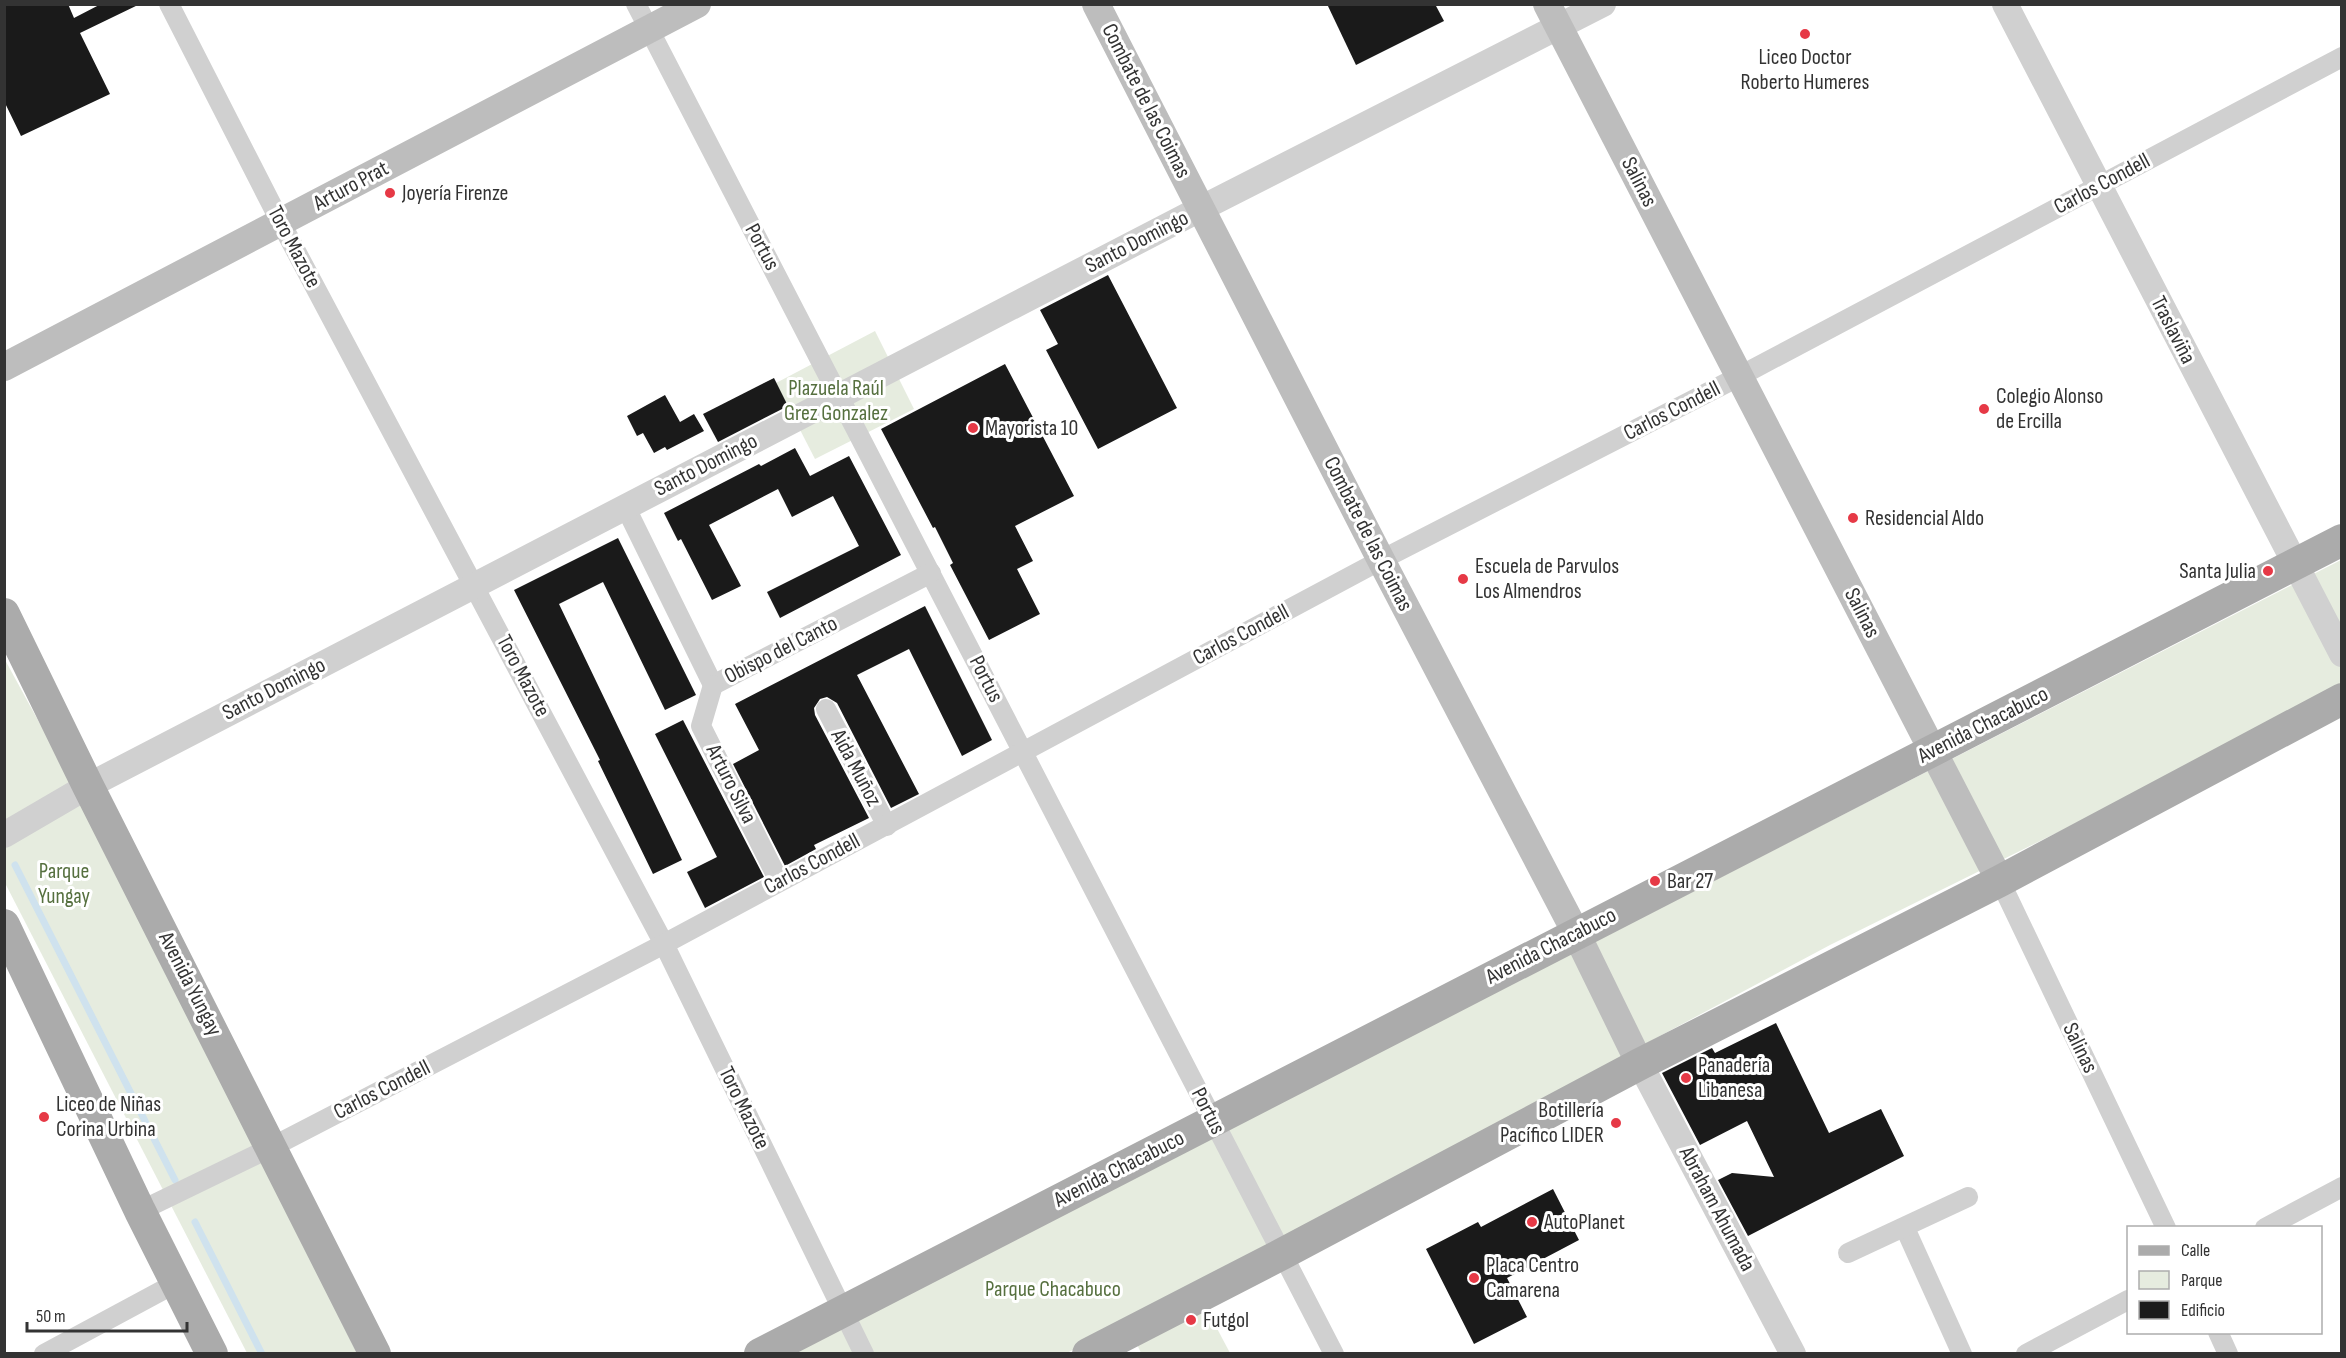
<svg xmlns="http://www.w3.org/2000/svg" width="2346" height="1358" font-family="'Sofia Sans Condensed',sans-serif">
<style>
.green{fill:#e6ecdf}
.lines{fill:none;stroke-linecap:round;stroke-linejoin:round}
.stream{stroke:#cfe2ee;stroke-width:7}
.building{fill:#1a1a1a}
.minor{stroke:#d0d0d0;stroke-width:20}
.tertiary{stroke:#d0d0d0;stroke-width:26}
.secondary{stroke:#bdbdbd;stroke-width:28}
.primary{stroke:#ababab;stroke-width:32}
.poi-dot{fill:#e63946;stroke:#fff;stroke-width:2}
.labels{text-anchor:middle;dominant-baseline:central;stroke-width:6;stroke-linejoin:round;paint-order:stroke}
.poi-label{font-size:22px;fill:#333;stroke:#fff;text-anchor:start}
.street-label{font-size:22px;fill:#333;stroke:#fff}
.park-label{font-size:22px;fill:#56703f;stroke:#fff}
</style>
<rect width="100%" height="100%" fill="#fff"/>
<!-- green -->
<g class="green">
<path d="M875,331L914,409L815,459L776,383Z"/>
<path d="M2341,560V692L1830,945L1067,1353L788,1354Z"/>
<path d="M4,658L82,801L357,1353H247L5,883Z"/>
<path d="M1203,1302L1230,1353H1141L1134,1338Z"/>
</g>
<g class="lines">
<!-- stream -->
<g class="stream">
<path d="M15,865L175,1180"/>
<path d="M195,1222L262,1354"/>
</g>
</g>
<!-- building -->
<g class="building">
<path d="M4,4H68L74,18L101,4H140L80,33L110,94L21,136L4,101Z"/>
<path d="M1327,4H1435L1444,21L1356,65Z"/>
<path d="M1108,275L1177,408L1098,449L1046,350L1058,344L1040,310Z"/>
<path d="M1005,364L1074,496L1015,526L1033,561L1017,569L1040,614L989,640L950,565L953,563L935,527L933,528L881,429Z"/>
<path d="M774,378L788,406L718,442L703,414Z"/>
<path d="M665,395L680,422L694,414L704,431L667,450L665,447L654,453L643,433L637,436L627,416Z"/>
<path d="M795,448L810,476L849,456L901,555L780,618L767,592L859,546L833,496L792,517L778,489L709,525L741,586L712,600L681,539L678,541L664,513L759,464L761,466Z"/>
<path d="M618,538L696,695L665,710L603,582L559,604L682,860L653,874L598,761L600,760L514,590Z"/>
<path d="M925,606L992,740L962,756L909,649L857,675L919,794L891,808L837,703L827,697L820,699L814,708L815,715L869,818L814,845L816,849L785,866L733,764L759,750L735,704Z"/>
<path d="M683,720L764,877L705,908L687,872L717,857L655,734Z"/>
<path d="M1776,1023L1829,1133L1881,1109L1904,1156L1748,1236L1718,1180L1732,1173L1774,1177L1747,1121L1700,1145L1662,1073L1712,1048L1715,1053Z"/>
<path d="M1553,1189L1579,1240L1507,1278L1527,1317L1474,1344L1426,1249L1478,1222L1481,1227Z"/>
</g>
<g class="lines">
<!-- minor -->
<g class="minor">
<path d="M169,4L281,223L664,944L864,1354"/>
<path d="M636,4L1334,1354"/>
<path d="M625,506L713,685L931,573"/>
<path d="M713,685L701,726L779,881"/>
<path d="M826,709L887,826"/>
<path d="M2000,881L2166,1228"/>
<path d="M140,1211L272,1147L664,944L1381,560L1740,376L2342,57"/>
<path d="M1905,1228L1962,1354"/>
<path d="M2265,1228L2342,1187"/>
<path d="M1848,1253L1968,1197"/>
<path d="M2218,1332L2228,1354"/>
<path d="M44,1354L176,1283"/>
<path d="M2026,1354L2128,1300"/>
</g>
<!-- tertiary -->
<g class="tertiary">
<path d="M2005,4L2342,654"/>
<path d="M4,835L88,786L1202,208L1603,4"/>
<path d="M1640,1064L1793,1354"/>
</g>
<!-- secondary -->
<g class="secondary">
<path d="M1096,4L1381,560L1576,933L1640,1064"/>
<path d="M1547,4L2000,881"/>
<path d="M4,367L697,4"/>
</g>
<!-- primary -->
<g class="primary">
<path d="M4,614L88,786L375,1354"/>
<path d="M4,925L140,1211L212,1354"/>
<path d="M760,1354L2342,540"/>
<path d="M1088,1354L1282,1254L1640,1064L2000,881L2342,699"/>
</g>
</g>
<!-- markers -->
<g class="poi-dot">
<circle cx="1805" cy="34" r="6"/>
<circle cx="390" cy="193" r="6"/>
<circle cx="1984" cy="409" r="6"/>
<circle cx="973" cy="428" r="6"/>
<circle cx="1853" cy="518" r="6"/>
<circle cx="2268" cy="571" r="6"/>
<circle cx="1463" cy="579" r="6"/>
<circle cx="1655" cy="881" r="6"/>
<circle cx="1686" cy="1078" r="6"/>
<circle cx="44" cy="1117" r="6"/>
<circle cx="1616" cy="1123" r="6"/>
<circle cx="1532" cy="1222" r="6"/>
<circle cx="1474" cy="1278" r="6"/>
<circle cx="1191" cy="1320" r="6"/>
</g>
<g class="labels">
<!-- poi labels -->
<g class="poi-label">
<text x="1805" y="57" text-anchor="middle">Liceo Doctor<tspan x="1805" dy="25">Roberto Humeres</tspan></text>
<text x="402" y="193">Joyería Firenze</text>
<text x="1996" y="396">Colegio Alonso<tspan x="1996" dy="25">de Ercilla</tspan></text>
<text x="985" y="428">Mayorista 10</text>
<text x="1865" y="518">Residencial Aldo</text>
<text x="1475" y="566">Escuela de Parvulos<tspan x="1475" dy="25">Los Almendros</tspan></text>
<text x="2256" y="571" text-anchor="end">Santa Julia</text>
<text x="1667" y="881">Bar 27</text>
<text x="1698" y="1065">Panadería<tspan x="1698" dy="25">Libanesa</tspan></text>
<text x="56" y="1104">Liceo de Niñas<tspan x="56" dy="25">Corina Urbina</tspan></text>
<text x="1604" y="1110" text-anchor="end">Botillería<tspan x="1604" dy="25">Pacífico LIDER</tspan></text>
<text x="1544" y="1222">AutoPlanet</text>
<text x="1486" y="1265">Placa Centro<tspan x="1486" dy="25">Camarena</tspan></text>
<text x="1203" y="1320">Futgol</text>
</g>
<!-- street labels -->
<g class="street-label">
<text transform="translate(1146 101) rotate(63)">Combate de las Coimas</text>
<text transform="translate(1639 182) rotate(63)">Salinas</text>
<text transform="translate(2102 184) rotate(-28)">Carlos Condell</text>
<text transform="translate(351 186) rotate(-28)">Arturo Prat</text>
<text transform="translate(1137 242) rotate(-27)">Santo Domingo</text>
<text transform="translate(294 247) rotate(62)">Toro Mazote</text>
<text transform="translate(762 247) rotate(62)">Portus</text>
<text transform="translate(2173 330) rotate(63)">Traslaviña</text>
<text transform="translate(1672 411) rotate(-27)">Carlos Condell</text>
<text transform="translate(706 465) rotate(-27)">Santo Domingo</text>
<text transform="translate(1368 534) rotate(63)">Combate de las Coimas</text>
<text transform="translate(1862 613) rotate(63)">Salinas</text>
<text transform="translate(1241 635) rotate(-28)">Carlos Condell</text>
<text transform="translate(781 650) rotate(-27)">Obispo del Canto</text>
<text transform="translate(523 676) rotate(62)">Toro Mazote</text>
<text transform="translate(986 679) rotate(63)">Portus</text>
<text transform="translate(274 689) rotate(-27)">Santo Domingo</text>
<text transform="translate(1983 725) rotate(-27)">Avenida Chacabuco</text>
<text transform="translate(856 768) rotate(62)">Aida Muñoz</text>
<text transform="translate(731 784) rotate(63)">Arturo Silva</text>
<text transform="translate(812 864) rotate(-28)">Carlos Condell</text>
<text transform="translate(1551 946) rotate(-27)">Avenida Chacabuco</text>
<text transform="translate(190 984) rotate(63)">Avenida Yungay</text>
<text transform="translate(2080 1048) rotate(64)">Salinas</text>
<text transform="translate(382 1090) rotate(-27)">Carlos Condell</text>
<text transform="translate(744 1108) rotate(64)">Toro Mazote</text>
<text transform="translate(1208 1111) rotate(63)">Portus</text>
<text transform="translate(1119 1169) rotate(-27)">Avenida Chacabuco</text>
<text transform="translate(1717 1209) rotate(62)">Abraham Ahumada</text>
</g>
<!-- park labels -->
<g class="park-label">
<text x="836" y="388">Plazuela Raúl<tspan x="836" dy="25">Grez Gonzalez</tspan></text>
<text x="64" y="871">Parque<tspan x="64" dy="25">Yungay</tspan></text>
<text x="1053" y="1289">Parque Chacabuco</text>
</g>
</g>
<!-- border -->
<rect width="2346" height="1358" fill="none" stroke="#333333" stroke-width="12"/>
<!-- legend -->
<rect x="2127" y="1226" width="195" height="108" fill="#ffffff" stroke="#adadad" stroke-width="1.5"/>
<rect x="2139" y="1246" width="30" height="9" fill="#ababab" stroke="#adadad" stroke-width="1.5"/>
<text x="2181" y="1256" font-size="18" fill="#333333">Calle</text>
<rect x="2139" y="1271" width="30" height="18" fill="#e6ecdf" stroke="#adadad" stroke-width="1.5"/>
<text x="2181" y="1286" font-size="18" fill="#333333">Parque</text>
<rect x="2139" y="1301" width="30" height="18" fill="#1a1a1a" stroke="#adadad" stroke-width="1.5"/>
<text x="2181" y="1316" font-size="18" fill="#333333">Edificio</text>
<!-- scale -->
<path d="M27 1322v9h160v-9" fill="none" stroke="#333333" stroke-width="3"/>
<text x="36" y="1322" font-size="18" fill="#333333" stroke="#ffffff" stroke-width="4.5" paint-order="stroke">50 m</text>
</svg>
